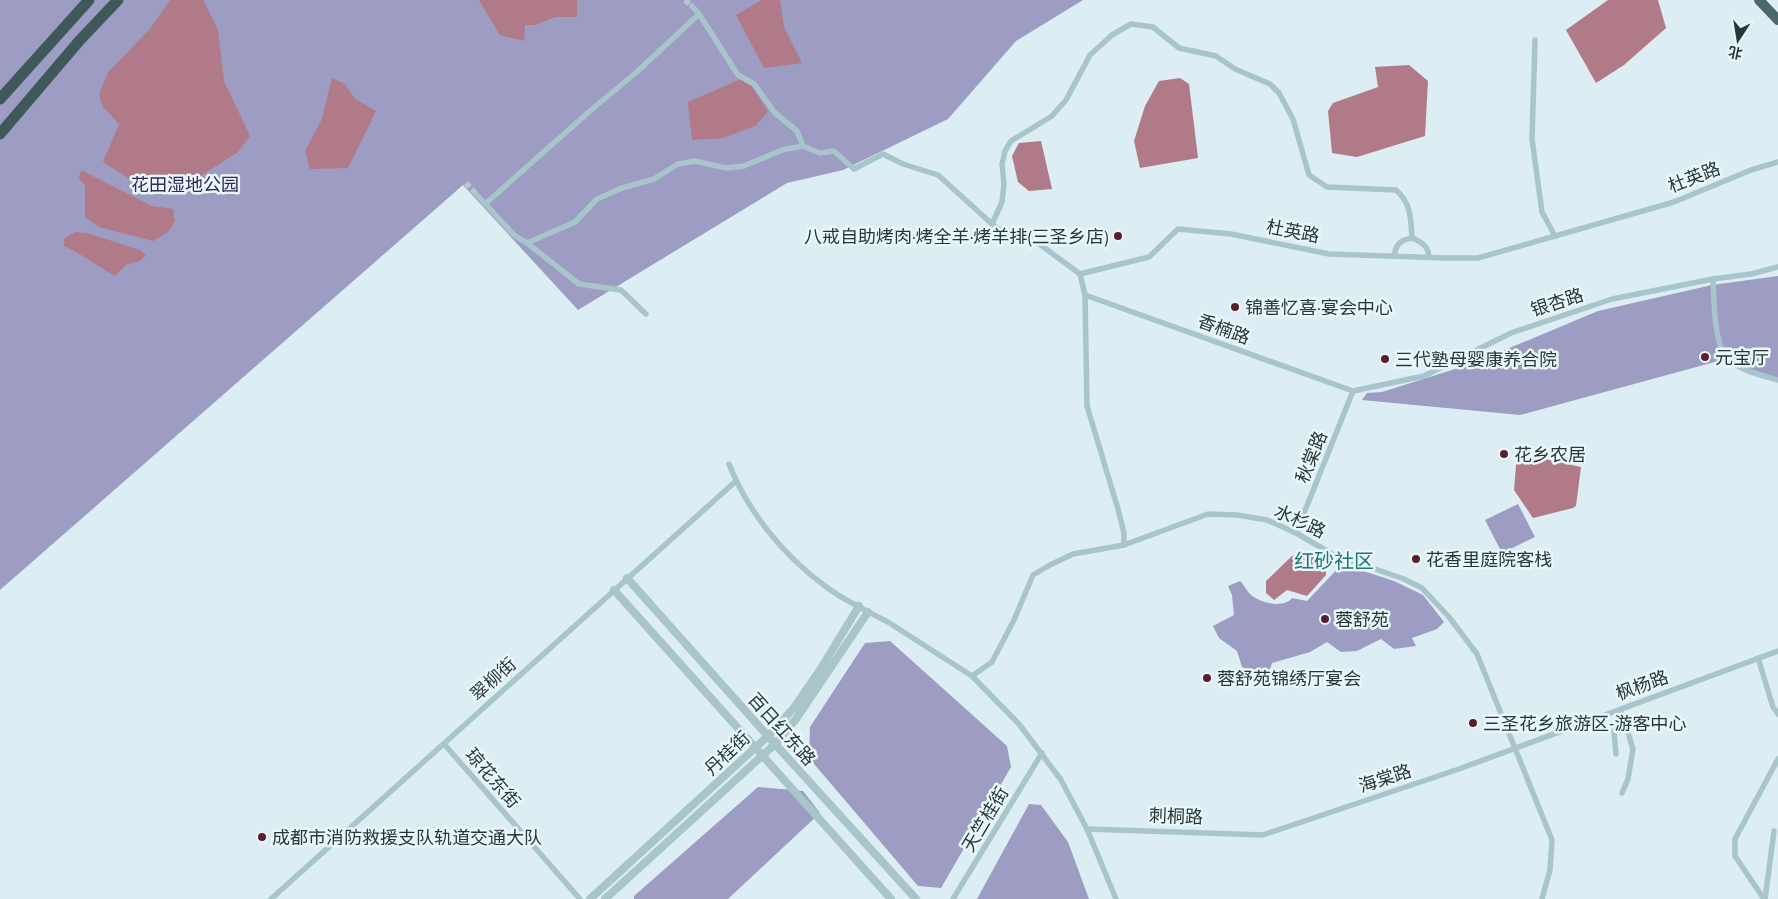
<svg xmlns="http://www.w3.org/2000/svg" width="1778" height="899" font-family="'PT Sans Narrow','Noto Sans SC',sans-serif">
<style>
.green{fill:#9d9cc2}
.water{fill:#b07a88}
.lines{fill:none;stroke-linecap:round;stroke-linejoin:round}
.minor-tunnel{stroke:#b8c9ce;stroke-width:5.5;stroke-dasharray:5.5 3;stroke-linecap:butt}
.minor{stroke:#a8c5cb;stroke-width:5.5}
.tertiary{stroke:#a8c5cb;stroke-width:8}
.trunk{stroke:#4c686a;stroke-width:10}
.motorway{stroke:#3f5859;stroke-width:11}
.poi-dot{fill:#5a1d2b;stroke:#e9f6fa;stroke-width:2}
.labels{text-anchor:middle;dominant-baseline:central;stroke-width:5;stroke-linejoin:round;paint-order:stroke}
.street-label{font-size:18px;fill:#283738;stroke:#e9f6fa}
.park-label{font-size:18px;fill:#2e2b56;stroke:#e9f6fa}
.poi-label{font-size:18px;fill:#283738;stroke:#e9f6fa;text-anchor:start}
.quarter-label{font-size:20px;fill:#1d7772;stroke:#e9f6fa}
</style>
<rect width="100%" height="100%" fill="#dcedf3"/>
<!-- green -->
<g class="green">
<path d="M0,0H1083L1016,41L948,119L843,170L787,183L578,310L463,185L0,590Z"/>
<path d="M1778,276V378L1722,360L1520,415L1362,400L1367,393L1382,392L1471,364L1598,311L1712,285Z"/>
<path d="M1518,504L1535,537L1502,553L1485,520Z"/>
<path d="M1342,564L1394,581L1423,595L1444,622L1437,629L1412,638L1416,646L1394,649L1381,639L1357,651L1341,652L1327,642L1310,652L1272,663L1267,678L1242,667L1237,651L1219,638L1213,626L1234,615L1232,595L1228,586L1240,581C1244,585 1247,591 1250,594C1259,603 1284,609 1292,598L1307,601Z"/>
<path d="M890,641L1007,746L1011,767L941,888L918,886L809,758L810,727L865,643Z"/>
<path d="M758,787L803,791L820,813L728,899H634V896Z"/>
<path d="M1029,804L1041,805L1068,842L1089,899H977Z"/>
</g>
<!-- water -->
<g class="water">
<path d="M170,0H203L218,30L224,81L250,136L238,152L182,188L139,185L103,162L119,124L103,107L99,95L108,72L149,30Z"/>
<path d="M479,0H577V17H555L536,25H525L524,41L500,35Z"/>
<path d="M762,0H780L784,27L802,63L764,68L736,15Z"/>
<path d="M1608,0H1658L1666,28L1624,65L1596,83L1566,30Z"/>
<path d="M1409,65L1428,81L1425,136L1357,157L1332,153L1328,111L1333,103L1378,87L1375,67Z"/>
<path d="M332,78L345,84L355,99L376,111L348,168L310,169L305,151L322,119Z"/>
<path d="M1180,78L1189,84L1198,158L1140,168L1134,141L1145,106L1159,81Z"/>
<path d="M741,79L752,86L768,112L755,126L723,138L692,140L688,102Z"/>
<path d="M1041,141L1052,189L1029,191L1018,182L1012,156L1019,143Z"/>
<path d="M81,170L152,206L173,209L175,221L168,232L153,241L99,227L85,217V186L79,178Z"/>
<path d="M75,232L87,233L140,250L146,255L140,261L126,265L115,276C97,266 82,254 64,246V239Z"/>
<path d="M1517,453L1581,467L1576,506L1573,508L1533,518L1514,490Z"/>
<path d="M1305,552L1326,564V575L1307,596L1287,590L1274,600L1266,593V581L1292,556Z"/>
</g>
<g class="lines">
<!-- minor-tunnel -->
<g class="minor-tunnel">
<path d="M685,0L692,6"/>
<path d="M466,183L477,195"/>
</g>
<!-- minor -->
<g class="minor">
<path d="M699,14L738,75L754,84L775,113L797,131L803,146"/>
<path d="M1535,40L1532,139L1542,212L1555,236"/>
<path d="M477,195L515,236L527,243L575,222L597,199L622,188L654,179L678,164L695,161L726,168L744,166L782,150L803,146L820,153L834,151L854,169L883,154L903,164L938,175L992,224L1002,231L1027,235L1080,274"/>
<path d="M485,204L590,111L639,70L699,14L692,6"/>
<path d="M992,224L1002,202L1004,184L1002,164L1005,151L1011,141L1052,116L1066,100L1090,55L1112,35L1131,24L1153,27L1179,48L1216,56L1235,69L1270,84L1279,93L1293,119L1309,175L1327,187L1396,190C1411,203 1411,219 1412,238"/>
<path d="M527,243L579,284L621,290L646,314"/>
<path d="M1394,256C1396,244 1400,240 1412,238C1422,242 1428,246 1429,257"/>
<path d="M1713,279C1714,299 1714,340 1725,356C1734,369 1764,376 1778,380"/>
<path d="M1085,295L1353,391L1424,376L1511,333L1612,299L1713,279L1751,274L1778,267"/>
<path d="M729,464C748,512 783,555 825,586C843,600 867,611 888,622"/>
<path d="M1296,533L1353,391"/>
<path d="M1124,545V533L1118,509L1087,406L1085,295L1080,274L1149,257L1178,229L1231,234L1329,254L1446,258H1478L1674,202L1751,170L1778,162"/>
<path d="M891,624L972,676L1019,724L1061,780L1087,829L1116,899"/>
<path d="M1758,658L1773,707L1778,714"/>
<path d="M972,676L992,662L1014,620L1033,575L1050,565L1073,554L1124,545L1208,514L1237,515L1267,520L1296,533L1332,554L1404,579L1422,588L1449,617L1477,654L1552,840L1550,870L1542,899"/>
<path d="M444,744L580,899"/>
<path d="M1616,754L1614,731L1626,726L1620,710"/>
<path d="M1622,793L1628,779L1633,749L1626,726"/>
<path d="M1087,829L1263,835L1459,769L1778,651"/>
<path d="M271,899L736,481"/>
<path d="M953,899L1042,753"/>
<path d="M1764,899L1735,856V839L1778,759"/>
<path d="M1765,899L1774,831"/>
</g>
<!-- tertiary -->
<g class="tertiary">
<path d="M627,578L775,744L916,899"/>
<path d="M614,590L891,899"/>
<path d="M590,899L768,736L793,709L820,670L859,606"/>
<path d="M605,899L775,744L796,719L868,612"/>
</g>
<!-- trunk -->
<path class="trunk" d="M1759,0L1778,20"/>
<!-- motorway -->
<g class="motorway">
<path d="M0,99L89,0"/>
<path d="M0,134L80,40L118,0"/>
</g>
</g>
<!-- markers -->
<g class="poi-dot">
<circle cx="1118" cy="236" r="5"/>
<circle cx="1235" cy="307" r="5"/>
<circle cx="1705" cy="357" r="5"/>
<circle cx="1385" cy="359" r="5"/>
<circle cx="1504" cy="454" r="5"/>
<circle cx="1416" cy="559" r="5"/>
<circle cx="1325" cy="619" r="5"/>
<circle cx="1207" cy="678" r="5"/>
<circle cx="1473" cy="723" r="5"/>
<circle cx="262" cy="837" r="5"/>
</g>
<g class="labels">
<!-- street labels -->
<g class="street-label">
<text transform="translate(1694 177) rotate(-21)">杜英路</text>
<text transform="translate(1293 231) rotate(11)">杜英路</text>
<text transform="translate(1557 302) rotate(-18)">银杏路</text>
<text transform="translate(1224 329) rotate(20)">香楠路</text>
<text transform="translate(1311 457) rotate(-68)">秋棠路</text>
<text transform="translate(1300 521) rotate(25)">水杉路</text>
<text transform="translate(493 679) rotate(-42)">翠柳街</text>
<text transform="translate(1642 685) rotate(-20)">枫杨路</text>
<text transform="translate(782 729) rotate(48)">百日红东路</text>
<text transform="translate(727 753) rotate(-43)">丹桂街</text>
<text transform="translate(493 778) rotate(49)">琼花东街</text>
<text transform="translate(1385 778) rotate(-18)">海棠路</text>
<text transform="translate(1176 816) rotate(2)">刺桐路</text>
<text transform="translate(985 819) rotate(-59)">天竺桂街</text>
</g>
<!-- park labels -->
<g class="park-label">
<text x="185" y="184">花田湿地公园</text>
</g>
<!-- poi labels -->
<g class="poi-label">
<text x="1108" y="236" text-anchor="end">八戒自助烤肉·烤全羊·烤羊排(三圣乡店)</text>
<text x="1245" y="307">锦善忆喜·宴会中心</text>
<text x="1715" y="357">元宝厅</text>
<text x="1395" y="359">三代塾母婴康养合院</text>
<text x="1514" y="454">花乡农居</text>
<text x="1426" y="559">花香里庭院客栈</text>
<text x="1335" y="619">蓉舒苑</text>
<text x="1217" y="678">蓉舒苑锦绣厅宴会</text>
<text x="1483" y="723">三圣花乡旅游区-游客中心</text>
<text x="272" y="837">成都市消防救援支队轨道交通大队</text>
</g>
<!-- quarter labels -->
<g class="quarter-label">
<text x="1334" y="561">红砂社区</text>
</g>
</g>
<!-- north arrow -->
<g transform="translate(1738 40) rotate(192)" stroke="#e9f6fa" stroke-width="4" paint-order="stroke">
<path d="M0-4L9 19L0 12L-9 19Z" fill="#283738"/>
<text y="-8" font-size="14" font-weight="bold" text-anchor="middle" fill="#283738">北</text>
</g>
</svg>
